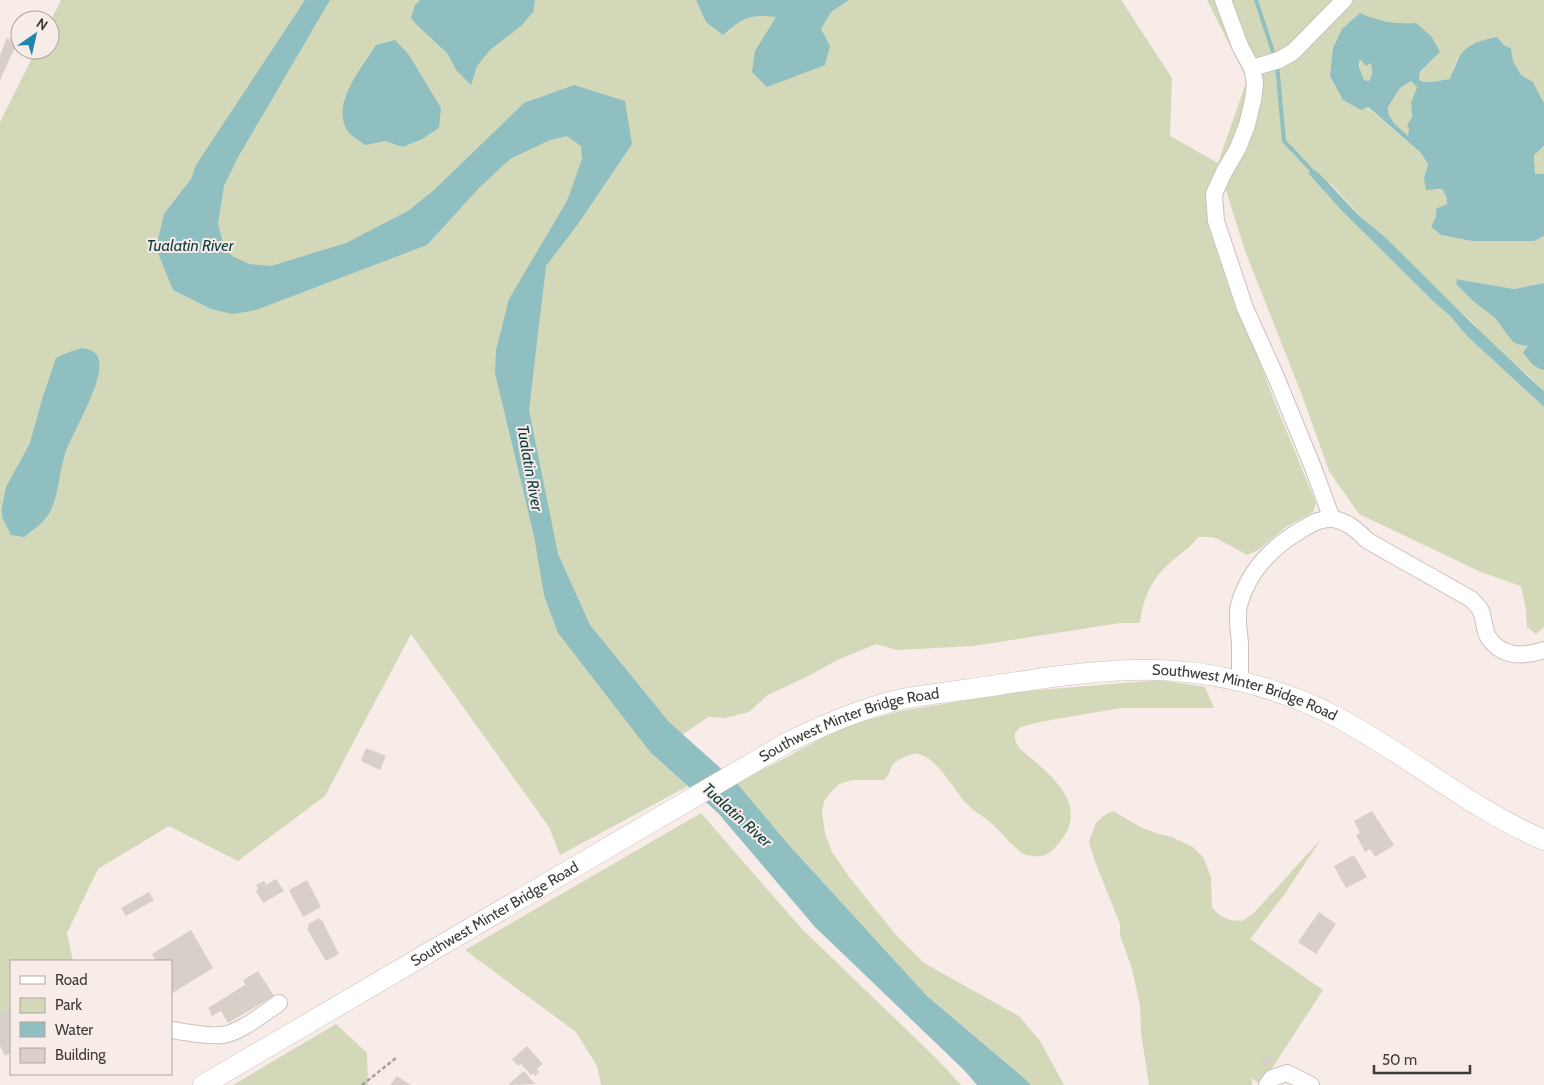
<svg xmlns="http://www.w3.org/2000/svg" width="1544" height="1085" font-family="Cabin,sans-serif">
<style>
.green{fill:#d3d8b8}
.water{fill:#90bfc2;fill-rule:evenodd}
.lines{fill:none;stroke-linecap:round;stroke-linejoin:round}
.stream{stroke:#90bfc2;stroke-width:4}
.building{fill:#d9cfc9}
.minor-casing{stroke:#cbc0bc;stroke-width:18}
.major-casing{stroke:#cbc0bc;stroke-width:21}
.path{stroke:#a69e9b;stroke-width:2.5;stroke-dasharray:4 2.5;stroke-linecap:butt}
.minor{stroke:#fff;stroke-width:16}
.major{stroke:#fff;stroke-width:20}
.labels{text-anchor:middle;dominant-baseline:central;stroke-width:4;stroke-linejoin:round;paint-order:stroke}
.street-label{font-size:15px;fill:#3e3a38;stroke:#f7ece8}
.water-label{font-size:16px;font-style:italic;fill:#103d3f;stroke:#f7ece8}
</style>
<rect width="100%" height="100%" fill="#f7ece8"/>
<!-- green -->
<g class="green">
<path d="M61,0H1121L1172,78L1170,136L1218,163L1247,80L1207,0H1544V103L1533,82L1521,75L1513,61L1511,48L1505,46L1497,37L1457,58C1456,66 1451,71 1450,79C1440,80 1428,85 1419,80L1420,73L1440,52L1416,23C1394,24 1380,22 1360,14C1334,36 1334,42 1330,76L1421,153L1428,164L1424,178L1436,190L1442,189L1446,196L1447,204L1436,216L1431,227L1441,235L1472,241H1534L1544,236V283L1514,289L1458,279L1456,284L1473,301L1495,318L1512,341L1517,344L1529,346L1542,370L1544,369V391L1529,376L1487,340L1474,324L1432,286L1388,241L1363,219L1331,184L1308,173L1342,211L1433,301L1450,316L1467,336L1544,407V627L1536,634L1527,627L1526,610L1521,586L1481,572L1359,514L1329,471L1303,398L1244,248L1218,164L1206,196L1209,226L1275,403L1316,503L1313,512L1286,527L1258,550L1247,555L1218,539L1211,537H1198C1191,547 1181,553 1172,561C1152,578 1143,597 1140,623H1120L973,646L897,650L876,644L837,660L812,674L768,695L749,712L725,718L708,717L653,755L688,786L560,855L549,827L411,634L325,796L238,861L169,826L98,869L67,933L73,961H11V1038L0,1031V122L36,50H50V22Z"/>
<path d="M1361,60L1370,63C1373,70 1373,75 1369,81L1364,80C1361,73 1359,68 1359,61Z"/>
<path d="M1411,81L1417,87L1411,104L1412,117L1408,137L1394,123L1388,113V107L1400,88Z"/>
<path d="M1544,146V174H1535L1534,155Z"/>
<path d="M1160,680L1205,687L1214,708H1121L1039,722L1021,727L1015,733V740L1019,748C1045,771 1090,801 1062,839C1057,846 1051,854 1042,856C1038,857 1028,856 1024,854C1011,846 1002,832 991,823C983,816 973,811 967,804C954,791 934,751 913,754C908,755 897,760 893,764C890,769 891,773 884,780H853L839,784L829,794L824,802L822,812L825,833L832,852L850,878L896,935L924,963L1019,1016L1040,1041L1064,1085H1031L1024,1078L927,996L788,844L736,782L774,764L844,726L901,711L1015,692Z"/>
<path d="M1113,811L1142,828L1156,833L1172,837L1193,847L1203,857L1211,877L1212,907L1218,914L1229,920L1242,921L1254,913L1321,839L1284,895L1250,939L1323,990L1261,1085L1252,1078V1085H1149L1141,1033L1140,1005L1132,969L1120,935V924L1094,859L1089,842L1096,823L1106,814Z"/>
<path d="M701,813L801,928L939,1061L961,1085H601L597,1066L576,1032L465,950Z"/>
<path d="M336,1024L367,1053L368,1085H233Z"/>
</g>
<!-- water -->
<g class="water">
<path d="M305,0H330L237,159L224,186L218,223L224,247L232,256L249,264L271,266L346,243L408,211L434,190L524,103L574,85L625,101L632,144L578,224L546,266L529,410L558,554L590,625L669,722L736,782L788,844L927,996L1024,1078L1031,1085H977L964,1070L815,927L718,813L651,753L558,633L544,595L534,536L495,373L496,350L509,299L567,201L582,159L581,146L567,136L550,140L510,159L479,188L427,245L256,310L233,314L211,309L173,290L156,248L164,214L191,179L196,165Z"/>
<path d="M420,0H535L533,12L521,26L490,50L477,66L471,85L457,71L447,53L416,24L411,18L415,5Z"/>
<path d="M696,0H849L831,12L821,29L830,46L825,65L767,87L752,72L755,51L776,17C750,14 742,18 723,35L706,22Z"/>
<path d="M1360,13C1380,22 1394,24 1416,23L1432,37L1440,52L1420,72L1419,80C1428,85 1440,80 1450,79C1451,73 1454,70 1456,64C1463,45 1478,41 1497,37L1505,46L1511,48L1513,61L1521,75L1533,82L1544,103V146L1534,155L1535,174H1544V236L1534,241H1472L1441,235L1431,227L1436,216V209L1447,204L1446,196L1442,189L1426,190L1424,178L1428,164L1421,153L1368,107L1361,110L1343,100L1330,76L1333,48L1342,29ZM1361,60L1366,66L1370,63C1373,69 1373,75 1369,81L1364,80L1359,67V61ZM1411,81L1417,87L1411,103L1412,117L1407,125L1409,129L1408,136L1394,123L1388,113V107L1400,88Z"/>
<path d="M395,40L409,55L441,108L439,128L422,139L403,147L385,141L365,145C360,141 353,137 349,133C329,105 362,68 376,45Z"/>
<path d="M1315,170C1332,185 1346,203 1363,219C1371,226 1381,233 1389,241C1440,292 1491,343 1544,391V407L1467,336L1450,316L1433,301L1342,211L1308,173Z"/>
<path d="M1457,279L1514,289L1544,283V369L1542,370L1533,365L1523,353L1528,346L1517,344L1512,341L1495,318L1473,301L1456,284Z"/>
<path d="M82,348C88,349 95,351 98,357C107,378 72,432 65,454C59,472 59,493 51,510C45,522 34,529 24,537L11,535L2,517V507L6,487L30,443L43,396L56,358L64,354Z"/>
</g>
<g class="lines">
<!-- stream -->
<g class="stream">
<path d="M1256,0L1275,58"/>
<path d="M1277,64L1284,141L1316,175"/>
</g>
</g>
<!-- building -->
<g class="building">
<path d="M7,38L17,43L0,80V55Z"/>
<path d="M366,748L386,756L380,770L361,761Z"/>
<path d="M1372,811L1394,845L1375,857L1370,849L1365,852L1356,835L1360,833L1354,821Z"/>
<path d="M1354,855L1367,877L1346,888L1334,866Z"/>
<path d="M276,879L284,891L263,903L256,891L258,889L256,885L264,881L266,885Z"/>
<path d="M307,880L321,907L303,917L289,890Z"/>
<path d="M149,892L154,900L126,916L121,908Z"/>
<path d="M1319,912L1336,924L1316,954L1298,942Z"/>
<path d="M319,918L321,921L322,920L339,954L326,961L307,929L309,927L308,924Z"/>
<path d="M191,930L213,968L171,994V961H156L152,954Z"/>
<path d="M258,971L274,996L228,1023L221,1011L212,1016L208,1008L245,985L243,980Z"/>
<path d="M11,1009V1053L5,1056L0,1046V1016L4,1011Z"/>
<path d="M527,1046L543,1064L537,1069L539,1072L535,1076L533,1073L531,1075L521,1064L518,1066L512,1059Z"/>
<path d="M1267,1055L1272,1058L1267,1066L1261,1062Z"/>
<path d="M524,1071L535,1084L510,1085L509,1084Z"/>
<path d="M397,1076L411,1085H390Z"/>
</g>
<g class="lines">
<defs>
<g id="minor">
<path d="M1223,0L1240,46L1252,68L1279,60L1293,52L1344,0"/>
<path d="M1252,68L1255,83L1253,100L1247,125L1238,148L1224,172L1214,194L1216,221L1245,308L1276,377L1314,470L1332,519"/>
<path d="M1240,682C1240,669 1240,656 1240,643C1239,631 1236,617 1239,605C1248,572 1272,547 1301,530C1311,524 1320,518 1333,519C1347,521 1358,531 1368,541L1471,599C1474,602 1479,607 1481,611C1484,619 1484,630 1488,637C1502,658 1523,657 1544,650"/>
<path d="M171,1030C187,1032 206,1037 222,1035C240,1033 264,1013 279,1003"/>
<path d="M1267,1085L1272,1078L1287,1073L1311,1085"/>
</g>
<g id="major">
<path id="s1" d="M203,1085L788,742C824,725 862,708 902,699C933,693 966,690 998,685C1043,678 1089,671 1135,670C1203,668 1274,685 1335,716C1407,754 1469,808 1544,840"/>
</g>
</defs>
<!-- minor casing -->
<use href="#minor" class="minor-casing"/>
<!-- major casing -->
<use href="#major" class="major-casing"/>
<!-- path -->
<path class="path" d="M362,1085L396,1058"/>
<!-- minor -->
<use href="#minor" class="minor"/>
<!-- major -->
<use href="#major" class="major"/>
</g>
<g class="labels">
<!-- street labels -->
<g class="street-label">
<text stroke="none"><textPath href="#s1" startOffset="1148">Southwest Minter Bridge Road</textPath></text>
<text stroke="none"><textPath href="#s1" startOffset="742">Southwest Minter Bridge Road</textPath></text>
<text stroke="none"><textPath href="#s1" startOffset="338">Southwest Minter Bridge Road</textPath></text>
</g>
<!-- water labels -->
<g class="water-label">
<text x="190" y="245">Tualatin River</text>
<text transform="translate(530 468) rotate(80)">Tualatin River</text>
<text transform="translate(737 815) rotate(42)">Tualatin River</text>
</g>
</g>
<!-- legend -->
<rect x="10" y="960" width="162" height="115" fill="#f7ece8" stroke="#ada5a2"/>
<rect x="20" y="976" width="25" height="8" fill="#ffffff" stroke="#ada5a2"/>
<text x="55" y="985" font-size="15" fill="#3e3a38">Road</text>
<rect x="20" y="998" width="25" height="15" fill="#d3d8b8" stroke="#ada5a2"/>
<text x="55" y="1010" font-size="15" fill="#3e3a38">Park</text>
<rect x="20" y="1022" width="25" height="15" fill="#90bfc2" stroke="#ada5a2"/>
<text x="55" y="1035" font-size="15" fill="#3e3a38">Water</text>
<rect x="20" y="1048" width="25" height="15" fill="#d9cfc9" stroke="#ada5a2"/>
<text x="55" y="1060" font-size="15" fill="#3e3a38">Building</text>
<!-- north arrow -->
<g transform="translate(35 35) rotate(34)"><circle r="24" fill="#f7ece8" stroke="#ada5a2"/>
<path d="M0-4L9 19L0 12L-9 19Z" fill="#1e86af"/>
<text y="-8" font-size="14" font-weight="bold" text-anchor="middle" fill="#3e3a38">N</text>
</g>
<!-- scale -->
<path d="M1374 1065v8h96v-8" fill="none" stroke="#3e3a38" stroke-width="2.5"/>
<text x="1382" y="1065" font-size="15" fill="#3e3a38" stroke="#f7ece8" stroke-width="4" paint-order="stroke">50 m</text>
</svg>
